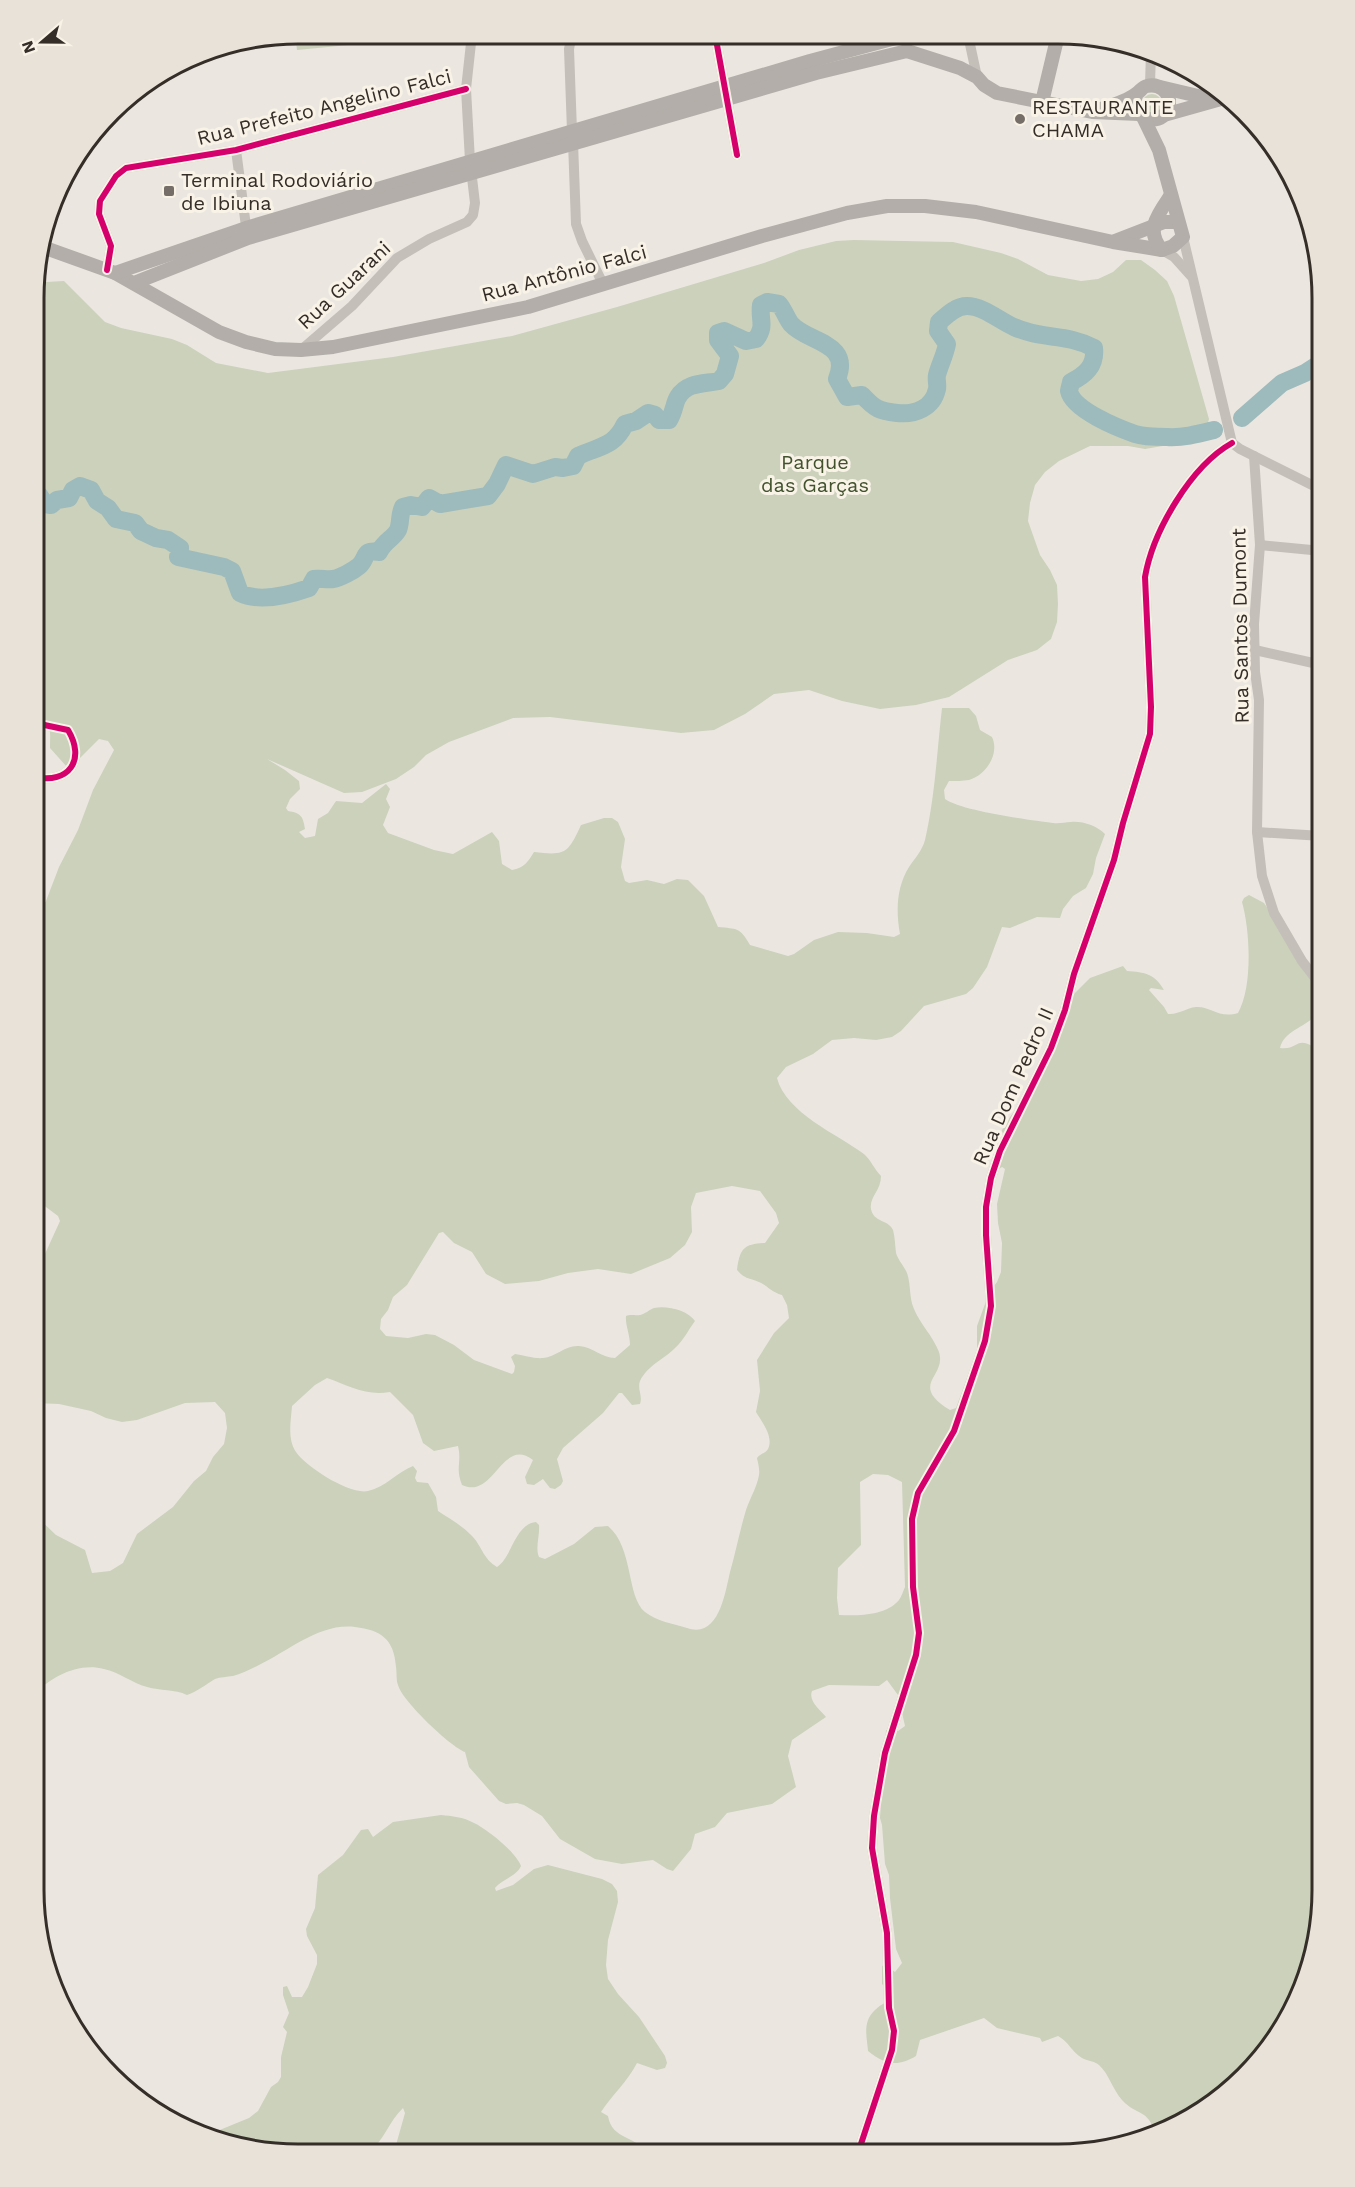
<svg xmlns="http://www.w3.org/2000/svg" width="1355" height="2187" font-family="'Work Sans',sans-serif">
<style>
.green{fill:#cbd1bb;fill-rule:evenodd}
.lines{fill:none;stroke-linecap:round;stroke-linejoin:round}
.river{stroke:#9dbabc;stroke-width:18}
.minor{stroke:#c5bfb9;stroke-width:10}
.major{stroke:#b3aea9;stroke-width:14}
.cycleway-casing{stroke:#f8f2e7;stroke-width:10}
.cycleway{stroke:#d6006c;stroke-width:6}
.poi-dot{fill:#756e68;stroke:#f8f2e7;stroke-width:2}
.labels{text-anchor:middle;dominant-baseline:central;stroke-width:6;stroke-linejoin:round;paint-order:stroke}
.street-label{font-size:20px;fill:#352d28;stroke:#f8f2e7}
.poi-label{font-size:20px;fill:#352d28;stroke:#f8f2e7;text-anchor:start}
.park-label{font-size:20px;fill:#41522d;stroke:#f8f2e7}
.rim{fill:none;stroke:#352d28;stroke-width:3}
</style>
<rect width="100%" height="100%" fill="#ebe7e0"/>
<!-- green -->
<g class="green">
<path d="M295,33H441V36L297,50Z"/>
<circle cx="1152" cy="104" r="10"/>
<path d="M854,240L953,242L1001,253L1018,259L1048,275L1081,281L1098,279L1113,272L1126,260H1141L1155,270L1167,281L1174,296L1209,419L1204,439L1145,449L1128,446H1090L1059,461L1045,472L1035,485L1030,503L1028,521L1040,555L1050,570L1057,585L1058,604L1057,622L1051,639L1037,650L1008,660L949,697L916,705L880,709L842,701L809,690L774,694L745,714L714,730L681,733L550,717L513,718L449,742L426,755L414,767L396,779L362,792L344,793L267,759L285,770L299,781L300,789L290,799L286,808L288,811C301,813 303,816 305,829L299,832L305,838L315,836L318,819L328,813L336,801L362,803L386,784L390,789L386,799L390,807L383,825L388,833L434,850L453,854L492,832L499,841L502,864L512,870C524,868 528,862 534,852C566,856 568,853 581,825L604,818H612L618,822L625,839L621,867L625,881L629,883L647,880L664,884L677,879L688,880L704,896L718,927C737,929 740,927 750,945L788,956L794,954L814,940L838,932L867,933L894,937L900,934C896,912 896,888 909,867C915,858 922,851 925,840C935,797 937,751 942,708H969L976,716L980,730L992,737C1000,754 986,775 969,780C963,781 955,781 949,781L944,790L945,799C962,811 1029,820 1053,823C1059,824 1065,822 1071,822C1083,821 1097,826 1105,834L1096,858L1093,874L1086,888L1073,896L1063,909L1060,918L1037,917L1010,928L1002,927L987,967L973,988L966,994L924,1006L901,1031L892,1037L876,1040L854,1038L832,1040L813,1054L786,1067L777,1078C786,1113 837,1134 864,1154C871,1160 874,1169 881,1176C881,1191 869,1197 871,1209C874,1223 888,1219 893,1230C895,1237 895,1245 896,1253C898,1260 904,1266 907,1273C911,1284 909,1298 914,1309C920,1324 933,1336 939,1352C947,1377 908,1384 950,1410L956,1408L977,1351V1326L989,1293L997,1282L1001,1272L1002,1243L998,1223L997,1204L1005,1169L1002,1167L996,1171C988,1145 1007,1120 1023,1100L1067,1001L1090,978L1123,966L1127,971C1145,972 1155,974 1164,990L1151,988L1149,990L1164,1007L1168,1014C1178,1015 1186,1008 1196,1007C1211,1006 1219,1019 1238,1013C1253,987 1250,930 1242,902L1244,898L1249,895L1264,903L1322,989C1322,993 1323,999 1322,1003C1317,1027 1285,1026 1280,1048C1300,1051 1296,1031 1322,1054L1321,1908L1302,1991L1268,2050L1219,2099L1156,2135C1147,2107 1138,2117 1122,2100C1113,2090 1109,2074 1099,2065C1095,2061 1087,2061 1082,2058C1072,2052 1068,2041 1058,2036L1042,2042L1040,2038L997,2028L984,2018L920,2040L916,2056C898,2067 885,2065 868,2051C867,2037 862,2022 875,2010C881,2004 888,2002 894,1995L882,1984V1966L885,1965L895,1972L902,1963L896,1949L890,1898L889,1875L885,1864L882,1825L880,1818L886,1730L898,1731L905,1726L898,1695L887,1680L879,1686L829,1685L812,1691C808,1701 820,1710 826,1717L792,1740L788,1756L796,1787L772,1804L727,1813L715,1827L695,1834L691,1849L673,1871L667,1869L653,1860L622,1864L595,1859L560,1839L542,1816L524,1805L517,1803L506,1804L499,1801L469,1767L465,1752C451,1747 402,1701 398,1685C396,1680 397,1673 396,1667C394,1639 381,1630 355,1627C319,1623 289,1651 259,1665C251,1669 241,1674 233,1676C227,1677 220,1677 215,1679C205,1685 198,1691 187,1695C175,1689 160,1691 147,1687C132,1683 119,1672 104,1669C78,1662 51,1677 33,1695L34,1514L56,1535L85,1550L92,1573L110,1571L123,1563L137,1534L173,1507L194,1481L206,1471L213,1457L224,1444L227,1428L225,1413L215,1402L185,1403L137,1420L122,1422L106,1418L91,1411L59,1404L34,1403V1278L60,1221L58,1216L34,1198V920L46,901L59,867L78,830L93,790L114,750L108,741L99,739L72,766L67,767L50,748C50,728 53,724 35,713V292L46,282L64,281L105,322L121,328L172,339L187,345L216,363L268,373L393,357L512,336L617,307L764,263L799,250L836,241ZM732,1186L760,1191L776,1213L779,1223L765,1243C744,1244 740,1248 737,1270C746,1280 748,1277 759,1282C768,1286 771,1292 782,1295L787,1305L789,1318L774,1333L757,1360L760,1391L756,1412C762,1422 774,1437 768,1449C766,1453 760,1454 757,1458C758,1463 760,1470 759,1475C757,1487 750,1498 746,1510C740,1530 736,1551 730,1572C725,1593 719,1639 687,1628C674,1624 656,1621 645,1612C626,1596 634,1548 608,1526L595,1527L574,1544L545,1559L539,1557C535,1548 540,1535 539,1525L536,1522C515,1524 512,1557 497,1567C484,1560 482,1547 473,1537C463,1526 450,1519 438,1511L436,1497L428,1483L417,1482L415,1478L417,1471L413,1466C397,1472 386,1487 368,1491C350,1495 306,1467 296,1452C287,1439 291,1420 292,1406L315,1385L327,1378C350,1386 365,1396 390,1392L413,1415L423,1443L434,1451L458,1446C462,1462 455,1468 462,1485C494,1500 502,1436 533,1460L525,1477L527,1484L534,1485L543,1479L550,1488L555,1489L561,1485L563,1481L557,1459L563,1448L603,1413L619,1393H622L632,1405L640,1404C643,1396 637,1389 640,1381C648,1365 663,1360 675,1348C683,1341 689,1329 695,1321C688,1310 666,1305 654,1308C649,1310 645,1314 640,1315C635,1316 631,1314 626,1316C625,1324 630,1335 630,1345L615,1358C602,1358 593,1347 579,1346C565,1345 556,1357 543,1358C535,1359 523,1355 515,1354L511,1357L515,1366L514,1372L512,1374L474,1360L454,1345L435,1335L426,1334L408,1338L386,1336L380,1329L381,1319L388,1310L393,1297L407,1285L439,1233L443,1232L454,1243L472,1252L486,1274L505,1284L539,1281L568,1273L598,1269L631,1274L670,1258L685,1245L692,1232L691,1207L696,1193ZM873,1474L888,1475L902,1482L905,1587C903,1591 902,1596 899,1600C886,1616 857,1616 839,1615L837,1598L838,1568L861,1545L860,1482Z"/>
<path d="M441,1815C452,1816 463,1817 474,1823C487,1829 516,1852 521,1866C516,1877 502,1879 495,1888L496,1891L513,1885L534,1869L548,1865L602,1879L612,1884L617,1891L618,1902L608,1940L606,1965L608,1979L618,1994L639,2017L665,2056L667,2063L665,2068L657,2070L637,2063C628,2081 612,2095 601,2112L608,2116C612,2140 635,2135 647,2153L394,2152L405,2113L403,2108C389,2121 384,2141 369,2152L311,2150L263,2152L205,2136L249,2118L258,2111L271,2087L278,2082L281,2077V2057L287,2032L283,2027L289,2013L283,1995V1987L287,1986L292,1997H302L308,1987L317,1964V1955L307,1936L306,1929L315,1908L318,1875L343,1855L361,1830L368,1829L373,1837L393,1822Z"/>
</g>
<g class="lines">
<!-- river -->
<g class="river">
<path d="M1242,418L1282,383L1305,373L1322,362"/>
<path d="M35,494L39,495L45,504L51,505L57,500L69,498L73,490L80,486L91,490L97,501L108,508L116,519L135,523L141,531L156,538L168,540L180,548L178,557L224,567L232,571L240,593C260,603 289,595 309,588L314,579C320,578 327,580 333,579C340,578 353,571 359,566C368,558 362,549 379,552C385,540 393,539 398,530C401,523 399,515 403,507L411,505L422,507L429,498L440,504L488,496L497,484L506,465L533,474L555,467L563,468L573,466L578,456C600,446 614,447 625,424L636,421L648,413L655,415L659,420H669C675,410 674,403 678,397C687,382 704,384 719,381L725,374L730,356L718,340V333L724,331L746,341L756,339C766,326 759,320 761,305L767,302L779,304C784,310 787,319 791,324C808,343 852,342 837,379L847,397L862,395C875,409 879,411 897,413C915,415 933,408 937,389C938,385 936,380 937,375C940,364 945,355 947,344L938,331L939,322C947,315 956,306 967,306C983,306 1000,321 1014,327C1042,340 1066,333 1094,348C1096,366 1085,375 1071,382C1071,383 1069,390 1069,391C1073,410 1118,428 1135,434C1144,437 1157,437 1167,437C1183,438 1198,434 1214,430"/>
</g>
<!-- minor -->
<g class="minor">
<path d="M572,34L569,49L572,131"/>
<path d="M584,34L599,38L649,34"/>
<path d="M715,34L737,155"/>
<path d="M968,35L977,77"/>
<path d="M1150,85L1151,51"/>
<path d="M573,142L576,224L582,241L603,284"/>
<path d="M236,150L247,234"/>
<path d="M1183,237L1232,443"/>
<path d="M1162,250L1174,257L1191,276"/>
<path d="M107,270L111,246L99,214L100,201L116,176L126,168L236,150L466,89"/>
<path d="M301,350L352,306L397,258L429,239L467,222L473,215L475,203L470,161L466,89L472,34"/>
<path d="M1232,443L1240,449L1322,490"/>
<path d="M1254,456L1260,545L1254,624L1255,672L1259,700L1257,832L1262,876L1274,913L1302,961L1322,987"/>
<path d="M1260,545L1322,551"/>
<path d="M1255,650L1322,665"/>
<path d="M35,777C69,784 86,760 68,730L35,723"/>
<path d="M1257,832L1322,836"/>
<path d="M858,2153L892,2050L894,2031L889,2008L887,1933L872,1848L874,1816L885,1753L916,1655L919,1633L913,1587L912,1519L918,1493L954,1431L985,1341L991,1306L986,1235V1207L991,1178L1000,1151L1051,1048L1065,1010L1074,974L1114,860L1123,823L1150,734L1151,707L1145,577C1153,531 1191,466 1232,443"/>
</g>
<!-- major -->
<g class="major">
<path d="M907,51L960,68L977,77L984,85L997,93L1092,112L1139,114"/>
<path d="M1160,87L1215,100"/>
<path d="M1042,102L1058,35"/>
<path d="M1097,110C1110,106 1126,102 1136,94C1141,91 1142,87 1147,86C1159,83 1170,92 1169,104C1167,127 1131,125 1136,94"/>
<path d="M1164,115L1228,97"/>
<path d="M1115,241L1164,222H1178"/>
<path d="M40,246L115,273L219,332L246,342L275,349L301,350L333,347L528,307L762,236L847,213L887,206H925L976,212L1113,242L1162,250L1173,246L1183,237L1159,150L1143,117"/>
<path d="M1162,250C1144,230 1159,213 1171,195"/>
<path d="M115,273L246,228L810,61L903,36"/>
<path d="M134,283L248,238L816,73L907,51"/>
</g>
<defs>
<g id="cycleway">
<path d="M715,34L737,155"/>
<path d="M107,270L111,246L99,214L100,201L116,176L126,168L236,150L466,89"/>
<path d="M35,777C69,784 86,760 68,730L35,723"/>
<path d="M858,2153L892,2050L894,2031L889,2008L887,1933L872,1848L874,1816L885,1753L916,1655L919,1633L913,1587L912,1519L918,1493L954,1431L985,1341L991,1306L986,1235V1207L991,1178L1000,1151L1051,1048L1065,1010L1074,974L1114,860L1123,823L1150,734L1151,707L1145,577C1153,531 1191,466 1232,443"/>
</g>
</defs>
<!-- cycleway casing -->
<use href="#cycleway" class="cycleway-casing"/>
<!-- cycleway -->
<use href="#cycleway" class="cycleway"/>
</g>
<!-- markers -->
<g class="poi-dot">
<circle cx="1020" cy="119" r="6"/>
<rect x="163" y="185" width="12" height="12" rx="3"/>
</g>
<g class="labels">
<!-- street labels -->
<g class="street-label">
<text transform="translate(324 107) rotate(-14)">Rua Prefeito Angelino Falci</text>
<text transform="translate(564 273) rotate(-15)">Rua Antônio Falci</text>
<text transform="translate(344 285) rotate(-43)">Rua Guarani</text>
<text transform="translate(1240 626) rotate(-91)">Rua Santos Dumont</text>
<text transform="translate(1013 1086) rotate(-66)">Rua Dom Pedro II</text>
</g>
<!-- poi labels -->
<g class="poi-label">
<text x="1032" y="107">RESTAURANTE<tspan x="1032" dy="23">CHAMA</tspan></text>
<text x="181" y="180">Terminal Rodoviário<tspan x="181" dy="23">de Ibiuna</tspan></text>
</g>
<!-- park labels -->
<g class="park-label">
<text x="815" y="462">Parque<tspan x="815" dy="23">das Garças</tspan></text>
</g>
</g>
<!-- crop -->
<path d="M0 0H1355V2187H0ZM298 44H1058A254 254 0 0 1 1312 298V1890A254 254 0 0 1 1058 2144H298A254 254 0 0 1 44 1890V298A254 254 0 0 1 298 44Z" fill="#e8e2d8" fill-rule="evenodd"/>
<path class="rim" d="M298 44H1058A254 254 0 0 1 1312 298V1890A254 254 0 0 1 1058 2144H298A254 254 0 0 1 44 1890V298A254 254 0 0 1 298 44Z"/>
<!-- north arrow -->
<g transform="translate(42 42) rotate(250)" stroke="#f8f2e7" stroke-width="4.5" paint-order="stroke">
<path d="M0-4.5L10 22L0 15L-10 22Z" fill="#352d28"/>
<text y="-9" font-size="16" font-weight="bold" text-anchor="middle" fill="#352d28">N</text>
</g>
</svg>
